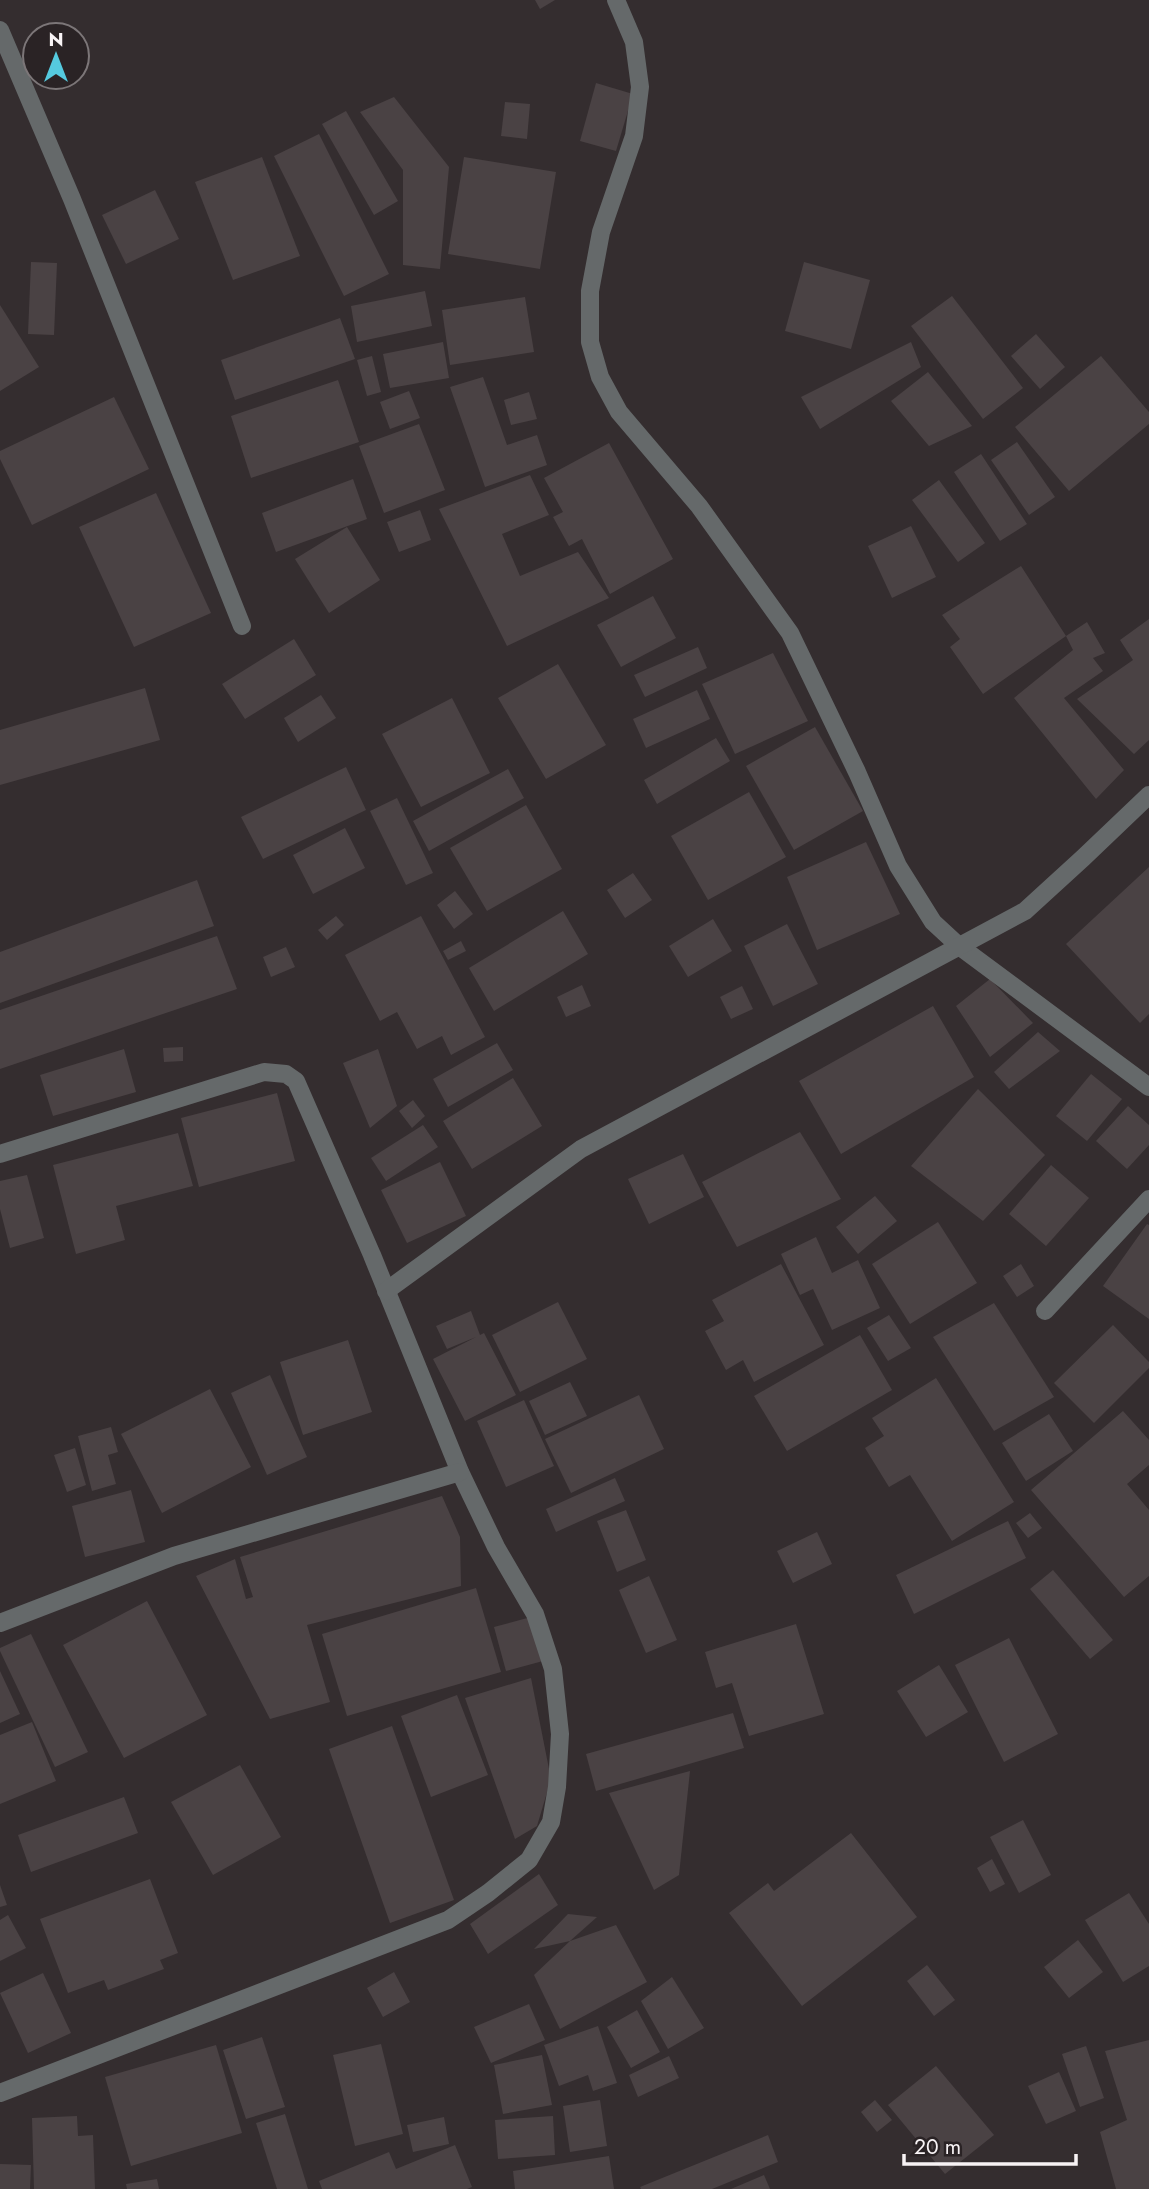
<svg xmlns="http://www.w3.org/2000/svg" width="1149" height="2189" font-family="Jost,sans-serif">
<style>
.building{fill:#4a4244}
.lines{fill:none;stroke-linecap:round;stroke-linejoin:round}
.minor{stroke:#65696a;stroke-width:18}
</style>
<rect width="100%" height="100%" fill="#342d2f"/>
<!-- building -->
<g class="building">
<path d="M535,0H555L540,9Z"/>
<path d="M596,83L633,94L616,151L580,141Z"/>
<path d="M394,97L449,167L440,269L403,265V170L360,112Z"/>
<path d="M505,102L530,104L527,139L501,136Z"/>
<path d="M346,111L398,201L374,215L322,124Z"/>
<path d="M319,134L389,274L344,296L274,156Z"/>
<path d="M262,157L300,256L233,280L195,182Z"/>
<path d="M464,157L556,172L540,269L448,254Z"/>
<path d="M155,190L179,239L126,264L102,215Z"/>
<path d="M31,262L57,263L54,335L28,334Z"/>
<path d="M804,262L870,280L851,349L785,331Z"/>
<path d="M425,291L432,326L357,342L351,306Z"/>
<path d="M952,296L1023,388L983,419L911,326Z"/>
<path d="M525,297L534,352L450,365L442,310Z"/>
<path d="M0,305L39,367L0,391Z"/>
<path d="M340,318L355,359L235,400L221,360Z"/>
<path d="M1036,334L1065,367L1040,389L1011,356Z"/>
<path d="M443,342L449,378L390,388L383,354Z"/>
<path d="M911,342L921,367L820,429L801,397Z"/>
<path d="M372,356L381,392L367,396L357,360Z"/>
<path d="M1101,356L1149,412V424L1069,491L1015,427Z"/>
<path d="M928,372L972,426L929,446L891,401Z"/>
<path d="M483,377L507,445L537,435L547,465L485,487L450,387Z"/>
<path d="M338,380L359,442L251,478L231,416Z"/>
<path d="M409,391L420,418L390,429L380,402Z"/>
<path d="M529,392L537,419L511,425L504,400Z"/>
<path d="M114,397L149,469L32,525L0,459V451Z"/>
<path d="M419,424L445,490L384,513L359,446Z"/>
<path d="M1017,442L1055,497L1029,515L991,460Z"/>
<path d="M609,443L673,559L610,594L582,539L569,546L553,517L563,512L544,478Z"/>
<path d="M981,454L1027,524L1000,541L954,472Z"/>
<path d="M530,475L549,515L502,534L520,576L578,552L609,598L507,646L439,509Z"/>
<path d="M353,479L367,519L276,552L262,513Z"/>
<path d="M939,480L985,543L958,562L912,500Z"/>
<path d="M156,493L211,613L134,647L79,527Z"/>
<path d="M420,510L431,540L399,552L387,522Z"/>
<path d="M911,526L936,577L892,598L868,546Z"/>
<path d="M347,527L380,580L329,613L295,559Z"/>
<path d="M1021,566L1066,636L983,694L950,647L960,639L942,615Z"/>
<path d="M653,596L676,638L621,667L597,625Z"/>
<path d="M1149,619V740L1134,754L1077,699L1133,660L1120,640Z"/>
<path d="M1087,622L1105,653L1093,658L1103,671L1064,698L1124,770L1096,799L1014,698L1073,650L1066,636Z"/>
<path d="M294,639L316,675L245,719L222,684Z"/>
<path d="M698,647L707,668L645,697L634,675Z"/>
<path d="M773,653L808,721L735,754L702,684Z"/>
<path d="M558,664L606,745L546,779L498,698Z"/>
<path d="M145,688L160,740L0,785V730Z"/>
<path d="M697,690L710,719L646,748L633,719Z"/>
<path d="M321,695L336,718L298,742L284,718Z"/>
<path d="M452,698L490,773L421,807L382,734Z"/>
<path d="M815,727L863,811L794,850L746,766Z"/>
<path d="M716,738L730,761L657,804L644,780Z"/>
<path d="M346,767L366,810L263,859L241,817Z"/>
<path d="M508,769L524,798L429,851L413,821Z"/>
<path d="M749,792L786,857L708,900L671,836Z"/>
<path d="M397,798L433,873L406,885L370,811Z"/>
<path d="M526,805L562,869L487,911L450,848Z"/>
<path d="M345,828L365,868L313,894L293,855Z"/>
<path d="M866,842L900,914L817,950L787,877Z"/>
<path d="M1149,867V1014L1140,1023L1066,944Z"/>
<path d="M633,873L652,900L625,918L607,890Z"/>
<path d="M197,880L214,926L0,1003V952Z"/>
<path d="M455,891L473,914L454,929L437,905Z"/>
<path d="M563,911L588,954L494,1011L469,968Z"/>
<path d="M336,916L344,925L327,940L318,930Z"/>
<path d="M421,916L485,1037L451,1055L442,1036L417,1049L397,1012L380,1021L345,955Z"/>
<path d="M713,919L732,951L688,977L669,946Z"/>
<path d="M787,924L818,984L773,1006L744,946Z"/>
<path d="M217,936L237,989L0,1069V1010Z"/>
<path d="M461,941L466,951L448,960L443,951Z"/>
<path d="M286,947L295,967L271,977L263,957Z"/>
<path d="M990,979L1033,1023L990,1057L956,1006Z"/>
<path d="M582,985L591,1006L566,1017L557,997Z"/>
<path d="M742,986L753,1009L731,1019L720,997Z"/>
<path d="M933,1006L974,1077L841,1154L799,1081Z"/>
<path d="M1038,1032L1060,1051L1009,1089L994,1072Z"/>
<path d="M497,1043L513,1070L448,1107L433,1079Z"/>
<path d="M183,1047V1061L164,1062L163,1048Z"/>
<path d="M124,1049L136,1092L53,1116L40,1075Z"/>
<path d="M378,1049L397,1106L370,1128L343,1063Z"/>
<path d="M1091,1074L1122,1099L1087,1141L1056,1116Z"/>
<path d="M513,1078L542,1126L472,1169L443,1121Z"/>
<path d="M978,1089L1045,1155L983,1221L911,1166Z"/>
<path d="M277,1093L295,1161L199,1187L181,1118Z"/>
<path d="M413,1100L425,1116L412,1128L399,1111Z"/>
<path d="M1128,1106L1149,1125V1145L1127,1169L1096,1141Z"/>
<path d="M423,1125L438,1147L386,1181L371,1158Z"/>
<path d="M800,1132L841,1199L737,1247L702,1182Z"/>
<path d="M178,1133L193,1186L116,1206L125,1240L76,1254L53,1165Z"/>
<path d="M683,1154L704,1197L649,1224L628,1179Z"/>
<path d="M440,1162L466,1216L407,1243L381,1190Z"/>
<path d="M1051,1165L1089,1198L1046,1246L1009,1214Z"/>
<path d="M27,1175L44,1238L10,1248L0,1209V1181Z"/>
<path d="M875,1196L897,1221L858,1254L836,1227Z"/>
<path d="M938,1222L977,1283L910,1324L872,1264Z"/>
<path d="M1147,1224L1149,1225V1319L1103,1286Z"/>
<path d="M816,1237L832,1273L858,1260L880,1308L832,1330L813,1289L800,1295L781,1254Z"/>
<path d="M781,1264L824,1345L754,1382L743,1360L726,1370L705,1331L724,1321L712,1300Z"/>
<path d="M1021,1264L1034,1286L1017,1297L1003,1276Z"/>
<path d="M558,1302L587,1359L520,1392L492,1335Z"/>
<path d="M994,1303L1054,1397L994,1431L933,1337Z"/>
<path d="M471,1311L480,1335L484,1333L516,1395L465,1421L433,1359L476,1337L447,1349L436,1326Z"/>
<path d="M889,1315L911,1348L888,1361L867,1328Z"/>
<path d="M1113,1325L1149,1362V1368L1094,1423L1054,1383Z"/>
<path d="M860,1335L892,1390L787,1451L754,1396Z"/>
<path d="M348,1340L372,1412L303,1435L280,1362Z"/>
<path d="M270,1375L307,1457L267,1475L231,1393Z"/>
<path d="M936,1378L1014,1502L952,1541L910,1475L889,1487L865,1448L884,1436L872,1418Z"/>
<path d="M570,1382L587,1416L545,1435L529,1401Z"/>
<path d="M210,1389L251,1467L162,1513L121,1434Z"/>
<path d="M639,1395L664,1449L571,1493L545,1439Z"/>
<path d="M524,1400L554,1466L506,1487L477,1421Z"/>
<path d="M1123,1411L1149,1440V1465L1127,1484L1149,1510V1576L1124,1597L1031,1490Z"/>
<path d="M1049,1414L1073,1451L1026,1481L1002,1443Z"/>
<path d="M111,1427L118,1452L108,1455L116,1484L92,1491L78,1436Z"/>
<path d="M75,1448L86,1485L67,1492L54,1455Z"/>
<path d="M615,1478L625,1501L556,1532L546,1509Z"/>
<path d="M131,1490L145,1542L85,1557L72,1506Z"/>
<path d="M442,1496L460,1537L461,1586L307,1625L330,1702L270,1719L196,1576L235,1559L246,1599L253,1597L240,1557Z"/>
<path d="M626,1510L646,1560L617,1572L597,1521Z"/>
<path d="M1030,1513L1042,1528L1028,1538L1016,1523Z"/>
<path d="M1008,1521L1026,1558L914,1614L896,1575Z"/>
<path d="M817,1532L832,1564L793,1583L777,1551Z"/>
<path d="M1053,1570L1113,1640L1090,1659L1030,1589Z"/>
<path d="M649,1576L677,1640L646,1653L619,1590Z"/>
<path d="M476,1588L501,1672L347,1716L322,1634Z"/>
<path d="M147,1601L207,1715L124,1758L63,1645Z"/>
<path d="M531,1617L543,1661L506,1671L494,1627Z"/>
<path d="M796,1624L824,1714L749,1736L732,1683L716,1688L705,1652Z"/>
<path d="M31,1634L88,1752L55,1767L0,1651V1648Z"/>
<path d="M1009,1638L1058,1734L1004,1762L955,1665Z"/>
<path d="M939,1665L968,1712L926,1737L897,1691Z"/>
<path d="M0,1671L20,1714L0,1723Z"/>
<path d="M531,1678L551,1779L537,1826L515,1839L465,1698Z"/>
<path d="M457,1695L488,1775L431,1797L401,1716Z"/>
<path d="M733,1713L744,1748L596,1791L586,1754Z"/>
<path d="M32,1722L56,1781L0,1804V1735Z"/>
<path d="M392,1726L454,1900L390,1923L329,1749Z"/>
<path d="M240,1765L281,1837L213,1875L171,1802Z"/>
<path d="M690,1771L679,1875L654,1890L609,1793Z"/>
<path d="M124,1797L138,1833L31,1872L18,1835Z"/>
<path d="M1023,1820L1051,1875L1019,1893L990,1837Z"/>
<path d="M851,1833L917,1917L802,2006L729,1913L768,1883L774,1891Z"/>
<path d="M992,1859L1005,1884L990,1892L977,1868Z"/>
<path d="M539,1874L558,1905L488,1954L470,1924Z"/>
<path d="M150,1879L178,1953L160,1960L164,1969L108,1990L104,1980L68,1993L40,1919Z"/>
<path d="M0,1885L7,1905L0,1907Z"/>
<path d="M1129,1893L1149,1924V1966L1123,1982L1085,1920Z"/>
<path d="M568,1914L597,1917L570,1941L534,1949Z"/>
<path d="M8,1915L26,1948L0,1961V1920Z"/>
<path d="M616,1925L647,1982L560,2029L534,1975L570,1941Z"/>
<path d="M1078,1940L1103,1972L1069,1998L1044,1967Z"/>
<path d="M927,1965L955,2000L934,2016L907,1981Z"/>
<path d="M394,1972L410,2002L383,2017L367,1988Z"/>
<path d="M43,1973L71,2033L28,2053L0,1993Z"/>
<path d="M672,1977L704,2028L668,2049L641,2001Z"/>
<path d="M529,2004L545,2040L491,2063L474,2027Z"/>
<path d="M637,2010L660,2052L631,2068L607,2027Z"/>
<path d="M598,2026L617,2083L593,2091L588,2075L559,2086L544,2045Z"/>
<path d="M262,2037L285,2107L246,2119L223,2050Z"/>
<path d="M1149,2040V2189H1116L1100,2132L1127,2120L1105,2051Z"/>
<path d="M381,2044L403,2134L355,2146L333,2055Z"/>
<path d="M216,2045L242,2133L131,2166L105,2077Z"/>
<path d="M1086,2046L1104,2098L1080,2107L1062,2054Z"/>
<path d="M542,2055L552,2105L503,2114L494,2065Z"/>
<path d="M669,2056L679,2078L638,2097L629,2075Z"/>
<path d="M936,2066L994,2135L945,2174L888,2105Z"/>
<path d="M1059,2072L1076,2111L1046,2124L1028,2086Z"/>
<path d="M600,2100L607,2146L570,2152L563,2106Z"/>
<path d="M875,2100L892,2120L877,2132L861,2112Z"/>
<path d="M285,2114L308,2189H277L256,2123Z"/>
<path d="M77,2116L78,2136L93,2135L95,2189H34L32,2118Z"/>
<path d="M553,2116L555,2155L498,2159L495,2120Z"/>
<path d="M444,2117L449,2144L413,2152L407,2125Z"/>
<path d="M768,2135L778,2162L712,2189H641L640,2187Z"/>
<path d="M455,2145L472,2187L467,2189H322L319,2181L389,2152L396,2169Z"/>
<path d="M609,2156L614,2189H515L513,2171Z"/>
<path d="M0,2164L31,2165L30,2189H0Z"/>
<path d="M764,2175L770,2189H731Z"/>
<path d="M157,2179L159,2189H127L126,2184Z"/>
</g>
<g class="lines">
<!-- minor -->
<g class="minor">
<path d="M616,0L634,42L640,87L634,136L601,232L590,291V342L600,377L619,412L699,506L790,633L857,772L898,866L933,922L959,946L1149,1087"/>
<path d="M0,30L72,199L242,626"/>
<path d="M0,1154L264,1072L286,1074L296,1081L372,1255L460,1472L496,1547L535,1614L553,1669L560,1734L557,1787L551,1822L529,1860L488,1893L448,1920L0,2093"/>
<path d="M386,1291L581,1149L1025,911L1083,858L1149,795"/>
<path d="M1045,1311L1149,1199"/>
<path d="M0,1623L174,1556L460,1472"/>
</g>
</g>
<!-- north arrow -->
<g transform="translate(56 56)"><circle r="33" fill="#2a2325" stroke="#7c7678" stroke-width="2"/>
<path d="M0-5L12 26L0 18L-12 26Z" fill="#55cadf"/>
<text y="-10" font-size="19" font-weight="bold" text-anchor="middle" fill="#f8f3f5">N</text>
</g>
<!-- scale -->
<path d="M904 2154v10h172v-10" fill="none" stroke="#f8f3f5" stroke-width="3.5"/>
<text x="914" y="2154" font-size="21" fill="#f8f3f5" stroke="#2a2325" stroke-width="5" paint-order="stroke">20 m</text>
</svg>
